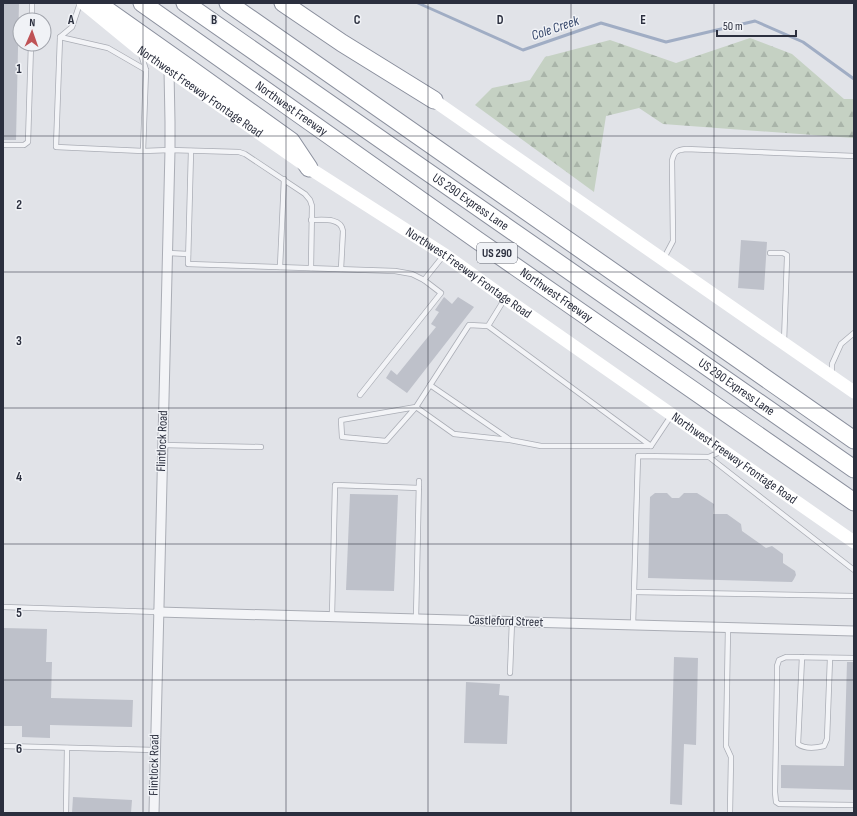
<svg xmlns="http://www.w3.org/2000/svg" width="857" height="816" font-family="'Sofia Sans Condensed',sans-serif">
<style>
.forest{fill:url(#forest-firs)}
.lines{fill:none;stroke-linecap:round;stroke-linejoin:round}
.stream{stroke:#a0adc4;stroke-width:3}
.building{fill:#bec1ca}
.service-casing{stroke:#aaadb5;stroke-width:6}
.minor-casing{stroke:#aaadb5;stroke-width:11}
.motorway-casing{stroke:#8a8f9d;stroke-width:19}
.service{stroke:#f3f4f7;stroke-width:4.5}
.minor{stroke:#f3f4f7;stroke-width:9}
.secondary{stroke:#fff;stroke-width:13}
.motorway{stroke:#fff;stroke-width:17}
.grid{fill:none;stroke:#2b2f3e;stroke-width:1;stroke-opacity:0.55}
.labels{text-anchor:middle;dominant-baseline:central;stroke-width:3;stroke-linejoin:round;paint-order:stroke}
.shield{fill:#f0f2f6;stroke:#666a75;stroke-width:1}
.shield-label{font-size:12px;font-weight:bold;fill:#2b2f3e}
.street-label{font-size:13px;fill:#2b2f3e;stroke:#f0f2f6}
.water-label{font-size:14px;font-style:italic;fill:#394a6d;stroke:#f0f2f6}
.grid-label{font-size:13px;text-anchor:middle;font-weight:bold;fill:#2b2f3e;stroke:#f0f2f6;stroke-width:3;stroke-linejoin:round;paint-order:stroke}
</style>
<defs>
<pattern id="forest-firs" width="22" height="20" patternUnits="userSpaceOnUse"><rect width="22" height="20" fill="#c5d1c3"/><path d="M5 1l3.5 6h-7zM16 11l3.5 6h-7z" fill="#a9b4a9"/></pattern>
</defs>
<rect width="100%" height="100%" fill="#e1e3e8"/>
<!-- forest -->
<path class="forest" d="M750,38L792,54L844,99H854V138L663,124L639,108L606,116L594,192L475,105L492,88L530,80L545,57L610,40L676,63Z"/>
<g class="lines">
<!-- stream -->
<path class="stream" d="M418,3L523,50L601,23L666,42L755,21L803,42L854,79"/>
</g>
<!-- building -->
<g class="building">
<path d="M3,3H19L16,140H3Z"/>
<path d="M741,240L767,242L764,290L738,288Z"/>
<path d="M444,297L452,304L458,297L474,307L407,393L386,378L391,370L397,375L436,327L431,324L439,312L435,310Z"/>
<path d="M655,493H667L672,498H679L684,493H697L714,504L713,514H727L741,524L742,531L766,548L772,546L783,554V563L795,571L796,575L794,579L792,582L648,578L650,497Z"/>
<path d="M350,494L398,495L394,591L346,590Z"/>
<path d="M3,628L47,629L46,662H52L51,698L133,700L132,727L50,725V738L22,737V726H3Z"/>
<path d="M674,657L698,658L696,745L684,744L682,805L670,804Z"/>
<path d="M847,662H854V790L781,788V765L844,766Z"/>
<path d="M466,682L500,684L499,695L509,696L507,744L464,743Z"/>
<path d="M73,797L132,800L131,813H72Z"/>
</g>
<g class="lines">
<defs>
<g id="service">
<path d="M80,3L72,27L60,37L56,147L143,151L170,150L239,152L245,154L305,194L310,200L312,206L311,268"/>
<path d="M32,20V3"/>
<path d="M60,37L108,48L146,70"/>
<path d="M141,54L146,70L143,151"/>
<path d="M3,145H24L28,142L31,44"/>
<path d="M191,151L188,264L395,271L412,274L424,280L441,293L360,395"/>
<path d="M311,220C322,220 341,217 343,231L341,269"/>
<path d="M168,253L188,254"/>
<path d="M770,253H783L787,255V258L784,342"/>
<path d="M664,258L673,241L672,161C674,151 677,150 686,149L854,156"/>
<path d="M280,267L284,179"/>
<path d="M424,280L444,255"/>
<path d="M504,300L488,326L651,446L671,416"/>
<path d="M488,326L469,325L416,407L341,420L342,437L386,441L416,407L454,434L510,440L541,446H651"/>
<path d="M832,373V364L841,344L854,333"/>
<path d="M430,385L509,439"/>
<path d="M162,445L261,447"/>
<path d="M709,457L722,451"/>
<path d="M634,592L854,596"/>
<path d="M3,607L158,612"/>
<path d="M332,616L335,485L419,488"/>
<path d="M416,619L419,481"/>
<path d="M633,625L638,456L709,457L854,570"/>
<path d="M728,628L726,746L731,757L730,813"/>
<path d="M802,657L798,744C805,749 816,748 824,746L827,739L830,658"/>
<path d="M854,658L786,657L779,660L777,666V678L775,792L776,802L779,804L854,805"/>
<path d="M510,673L512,621"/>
<path d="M3,746L155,750"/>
<path d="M66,813L67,748"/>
</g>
<g id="minor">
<path d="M158,612L854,631"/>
<path d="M154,813L170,150V122L169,70"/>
</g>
<g id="motorway">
<path d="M97,3L189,68L291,141L309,168"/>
<path id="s2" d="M142,3L477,240L854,502"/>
<path id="s3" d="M185,3L854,469"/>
<path d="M228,3L854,440"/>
<path d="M283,3L342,43L434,100"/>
</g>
</defs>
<!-- service casing -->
<use href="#service" class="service-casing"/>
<!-- minor casing -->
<use href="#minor" class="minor-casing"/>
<!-- motorway casing -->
<use href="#motorway" class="motorway-casing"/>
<!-- service -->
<use href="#service" class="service"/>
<!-- minor -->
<use href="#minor" class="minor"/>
<!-- secondary -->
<g class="secondary">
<path id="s1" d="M83,3L139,49L309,168L445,255L505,298L854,542"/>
<path d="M426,95L854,392"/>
</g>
<!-- motorway -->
<use href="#motorway" class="motorway"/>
</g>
<!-- grid -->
<path class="grid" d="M143,3V813M286,3V813M428,3V813M571,3V813M714,3V813M3,136H854M3,272H854M3,408H854M3,544H854M3,680H854"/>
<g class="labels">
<!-- shield labels -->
<rect class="shield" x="477" y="243" width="40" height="20" rx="3"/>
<g class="shield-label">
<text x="497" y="253">US 290</text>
</g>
<!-- street labels -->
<g class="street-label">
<text stroke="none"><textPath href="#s1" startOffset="147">Northwest Freeway Frontage Road</textPath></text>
<text stroke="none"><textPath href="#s2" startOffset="183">Northwest Freeway</textPath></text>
<text stroke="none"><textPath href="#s3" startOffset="348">US 290 Express Lane</textPath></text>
<text stroke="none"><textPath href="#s1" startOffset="471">Northwest Freeway Frontage Road</textPath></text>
<text stroke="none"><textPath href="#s2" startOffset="507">Northwest Freeway</textPath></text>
<text stroke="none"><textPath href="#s3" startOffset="672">US 290 Express Lane</textPath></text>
<text transform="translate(162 441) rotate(-88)">Flintlock Road</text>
<text stroke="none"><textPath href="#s1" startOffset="795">Northwest Freeway Frontage Road</textPath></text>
<text transform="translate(506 621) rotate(2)">Castleford Street</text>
<text transform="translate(154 765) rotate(-89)">Flintlock Road</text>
</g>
<!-- water labels -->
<g class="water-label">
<text transform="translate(555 28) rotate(-19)">Cole Creek</text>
</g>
</g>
<g class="grid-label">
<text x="71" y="24">A</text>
<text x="214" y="24">B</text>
<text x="357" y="24">C</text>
<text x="500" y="24">D</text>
<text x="643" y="24">E</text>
<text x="19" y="73">1</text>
<text x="19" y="209">2</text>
<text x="19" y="345">3</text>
<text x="19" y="481">4</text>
<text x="19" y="617">5</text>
<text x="19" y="753">6</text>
</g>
<!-- border -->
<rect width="857" height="816" fill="none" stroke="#2b2f3e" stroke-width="8"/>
<!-- north arrow -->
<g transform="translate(32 32) rotate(2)"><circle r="19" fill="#f0f2f6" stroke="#a1a4ac"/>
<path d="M0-3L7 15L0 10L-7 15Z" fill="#bf5356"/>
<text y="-6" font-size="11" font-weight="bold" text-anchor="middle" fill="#2b2f3e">N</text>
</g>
<!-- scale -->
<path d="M717 30v6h79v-6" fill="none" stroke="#2b2f3e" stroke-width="2"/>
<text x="723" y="30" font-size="12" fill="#2b2f3e" stroke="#f0f2f6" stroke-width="3" paint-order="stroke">50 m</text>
</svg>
